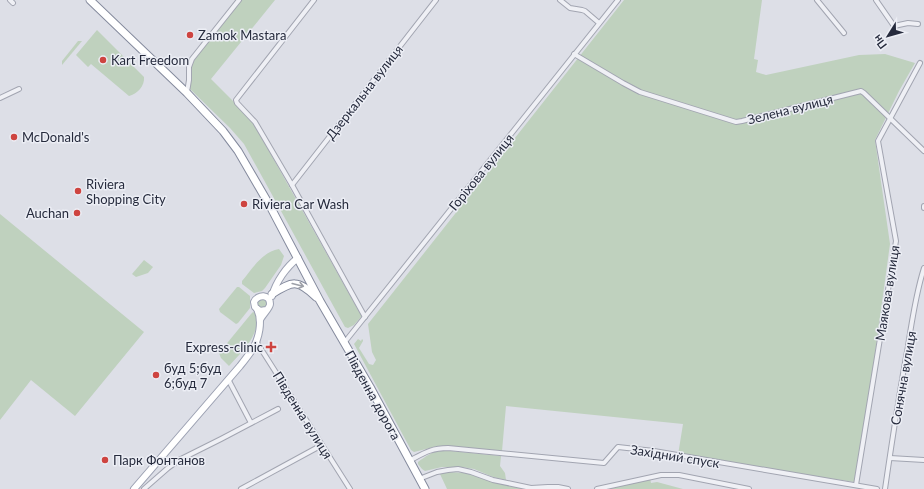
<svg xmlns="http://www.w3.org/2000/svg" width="924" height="489" font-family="Lato,sans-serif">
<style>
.green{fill:#bfd1be}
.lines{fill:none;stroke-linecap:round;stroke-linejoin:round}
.street-casing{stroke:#a2a5b1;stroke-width:6}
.primary-casing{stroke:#9ca1b2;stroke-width:8}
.highway-casing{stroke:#848a9d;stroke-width:9}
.street{stroke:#eff0f5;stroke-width:4}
.primary{stroke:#fff;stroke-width:6}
.highway{stroke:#fff;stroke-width:7}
.oneway{stroke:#9da0a8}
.poi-dot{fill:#ce4440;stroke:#eceef5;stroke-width:1.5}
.labels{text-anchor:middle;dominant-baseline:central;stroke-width:3;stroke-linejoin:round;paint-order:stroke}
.poi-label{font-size:13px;fill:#262b3d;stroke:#eceef5;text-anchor:start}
.street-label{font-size:13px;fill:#262b3d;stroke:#eceef5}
</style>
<rect width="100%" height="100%" fill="#dddfe7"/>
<!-- green -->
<g class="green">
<path d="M241,0H275L211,79L251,119L361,315V317L354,325L348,328L345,327L244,144L230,128L189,88L192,62Z"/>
<path d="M624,0H762L754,59L758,60L756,72L766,75L859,55L885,54L915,63L899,91L875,140L890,244L874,361L854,482L678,455L683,424L506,406L502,451L438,446L414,452L411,450L354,344L358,339L361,341L362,339L363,340V341L359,348L369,364L373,365L376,360L372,352L368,324Z"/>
<path d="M97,30L144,77C145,86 137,94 129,96L91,64L88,67L76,55Z"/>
<path d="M78,41H82L62,65V61Z"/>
<path d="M0,214L144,332L75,416L31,380L0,420Z"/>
<path d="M279,249L284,256L281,265L265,288L262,291L254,293L242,284V281C252,269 262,252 279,249Z"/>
<path d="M144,260L153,267L148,273L136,277L132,274Z"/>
<path d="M237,287H239L250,296V308L238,323L236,324L220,312L219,309Z"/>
<path d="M266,298L268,306L259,309L255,302L256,300Z"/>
<path d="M253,312L256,313C261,335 243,350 229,366L221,358L219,353L251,314Z"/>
<path d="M441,450L501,456L500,466L505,473L506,480L493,477L474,469L462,467H442L425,471L422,469L418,464V462C426,456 432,452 441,450Z"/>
<path d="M448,472L466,473L493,482L527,489H447L440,474Z"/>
<path d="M650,478L651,483L657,482L683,489H593Z"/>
</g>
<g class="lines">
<defs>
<g id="street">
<path d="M10,0L13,3"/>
<path d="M314,0L236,100L237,103L255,122L292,185L365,317"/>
<path d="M560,0L570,8L582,10L585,11L599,23"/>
<path d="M817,0L844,33"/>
<path d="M876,0L894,26L908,23L918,24"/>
<path d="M574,54L623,83L640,92L736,122L742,121L861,91L864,93L924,151"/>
<path d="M187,92L189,80V67L192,59L239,0"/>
<path d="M0,98L19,89"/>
<path d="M292,185L436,0"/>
<path d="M924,206V208"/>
<path d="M256,341L350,489"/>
<path d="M344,343L618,0"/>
<path d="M228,379L251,423"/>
<path d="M890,458L924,460"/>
<path d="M409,461C424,453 431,448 448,448L604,463L618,447L654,451L877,489"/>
<path d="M419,479L437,472L448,470L458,469L471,472L493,480L531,488L548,487H558L568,489"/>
<path d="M856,485L896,241L878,141L920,63"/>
<path d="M144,489L168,468L179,460L221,439L278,409"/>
<path d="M241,489L322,445"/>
<path d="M597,489L661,475H679L749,489"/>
<path d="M885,489C892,441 899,394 908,346C912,320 916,293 924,268"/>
</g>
<g id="primary">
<path d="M272,296C276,282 286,267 298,258"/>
<path d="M260,320C262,315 270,308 270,304C270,294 258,294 254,302L255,307L260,311L266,310"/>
<path d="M134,489L240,366C244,361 248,356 252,350C259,339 263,321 257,309"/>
</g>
<g id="highway">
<path d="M90,0L187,93L223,131L238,151L270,206L320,301L370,387L425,489"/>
<path d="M272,294C293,281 297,279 316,297"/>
</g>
</defs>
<!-- street casing -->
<use href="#street" class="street-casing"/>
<!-- primary casing -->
<use href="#primary" class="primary-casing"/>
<!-- highway casing -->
<use href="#highway" class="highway-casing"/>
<!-- street -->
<use href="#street" class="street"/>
<!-- primary -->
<use href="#primary" class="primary"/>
<!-- highway -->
<use href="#highway" class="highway"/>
</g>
<!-- one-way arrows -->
<defs><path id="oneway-shaft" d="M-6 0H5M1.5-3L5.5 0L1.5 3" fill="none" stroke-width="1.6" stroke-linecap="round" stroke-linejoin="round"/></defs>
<use class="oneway" href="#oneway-shaft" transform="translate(298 285) rotate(14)"/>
<!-- markers -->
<g class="poi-dot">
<circle cx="190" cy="35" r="4"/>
<circle cx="103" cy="60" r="4"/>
<circle cx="14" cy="137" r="4"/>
<circle cx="78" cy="191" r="4"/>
<circle cx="244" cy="204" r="4"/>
<circle cx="77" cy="213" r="4"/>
<path d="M269 341h4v4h4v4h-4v4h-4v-4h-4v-4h4z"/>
<circle cx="156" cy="375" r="4"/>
<circle cx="105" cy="460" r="4"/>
</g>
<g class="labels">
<!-- poi labels -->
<g class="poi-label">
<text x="198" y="35">Zamok Mastara</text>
<text x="111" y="60">Kart Freedom</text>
<text x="22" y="137">McDonald's</text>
<text x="86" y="184">Riviera<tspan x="86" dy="15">Shopping City</tspan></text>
<text x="252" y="204">Riviera Car Wash</text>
<text x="69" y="213" text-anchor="end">Auchan</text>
<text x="263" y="347" text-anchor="end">Express-clinic</text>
<text x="164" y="368">буд 5;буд<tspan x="164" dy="15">6;буд 7</tspan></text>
<text x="113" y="460">Парк Фонтанов</text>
</g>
<!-- street labels -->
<g class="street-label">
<text transform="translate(364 92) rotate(-52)">Дзеркальна вулиця</text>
<text transform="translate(790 109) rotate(-14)">Зелена вулиця</text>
<text transform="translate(481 172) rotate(-51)">Горіхова вулиця</text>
<text transform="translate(887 293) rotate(-81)">Маякова вулиця</text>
<text transform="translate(903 378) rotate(-80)">Сонячна вулиця</text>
<text transform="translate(373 395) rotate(61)">Південна дорога</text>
<text transform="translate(303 415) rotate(58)">Південна вулиця</text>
<text transform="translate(675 456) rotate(9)">Західний спуск</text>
</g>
</g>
<!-- north arrow -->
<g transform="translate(888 36) rotate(233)" stroke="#eceef5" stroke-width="3" paint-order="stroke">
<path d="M0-3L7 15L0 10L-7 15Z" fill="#262b3d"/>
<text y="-6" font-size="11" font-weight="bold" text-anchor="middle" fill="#262b3d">Пн</text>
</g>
</svg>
